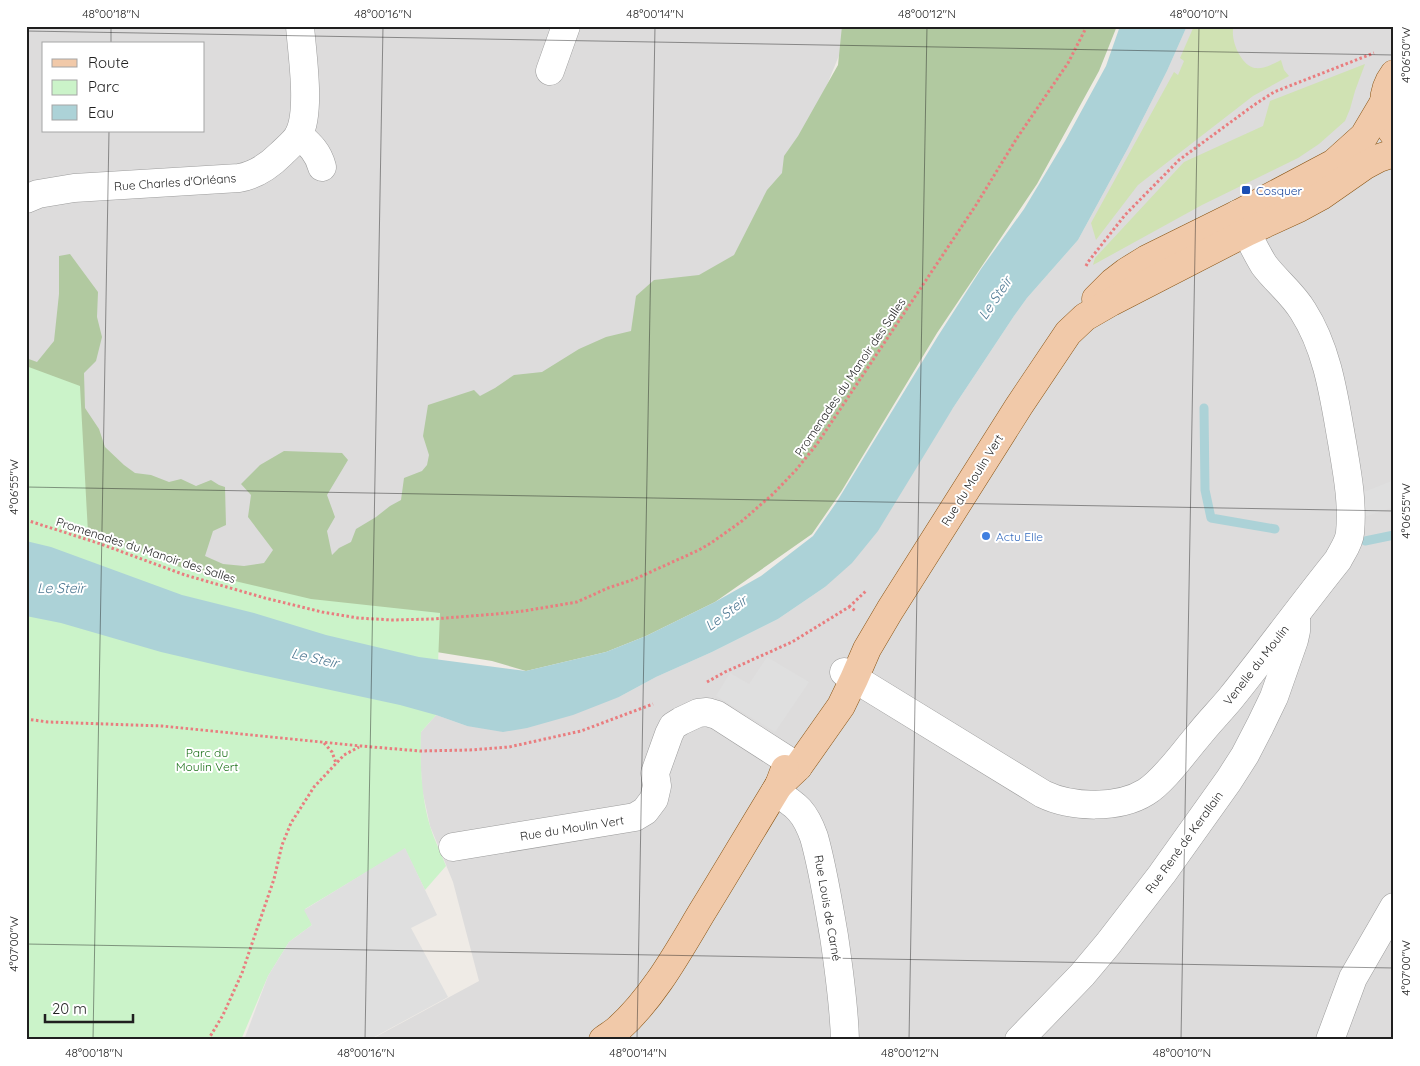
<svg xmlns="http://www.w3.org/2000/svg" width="1420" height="1066" font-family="Quicksand,sans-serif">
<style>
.residential{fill:#dddcdc;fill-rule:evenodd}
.grass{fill:#d0e2b3}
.forest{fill:#b1c9a0}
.park{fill:#cbf3c9}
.parking{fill:#dfdfdf}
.water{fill:#acd2d7}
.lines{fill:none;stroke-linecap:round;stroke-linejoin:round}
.stream{stroke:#acd2d7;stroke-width:9}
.minor-casing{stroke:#9c9c9c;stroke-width:29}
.major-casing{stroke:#885312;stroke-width:29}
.path{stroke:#e97d7f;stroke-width:3;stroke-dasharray:2.5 2.5;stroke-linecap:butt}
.minor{stroke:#fff;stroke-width:28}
.major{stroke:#f1c9a9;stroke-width:28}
.ticks{fill:none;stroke:#1f1f1f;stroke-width:1;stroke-opacity:0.45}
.transit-dot{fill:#1a4fb4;stroke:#fff;stroke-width:2}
.shop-dot{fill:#3f7fe0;stroke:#fff;stroke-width:2}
.labels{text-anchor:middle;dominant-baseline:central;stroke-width:4;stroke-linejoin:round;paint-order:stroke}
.street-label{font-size:12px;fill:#1f1f1f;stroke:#fff}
.transit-label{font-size:12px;fill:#164399;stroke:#fff;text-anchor:start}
.shop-label{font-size:12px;fill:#366cbe;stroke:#fff;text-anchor:start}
.park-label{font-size:12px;fill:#1c7119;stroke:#fff}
.water-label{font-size:14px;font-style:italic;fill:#507a94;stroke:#fff}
.neatline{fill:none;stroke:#1f1f1f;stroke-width:2}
.ticks-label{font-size:12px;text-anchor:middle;fill:#1f1f1f}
</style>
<rect width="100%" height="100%" fill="#efebe6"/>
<!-- residential -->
<g class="residential">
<path d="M26,26H851L816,112L687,382L442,609L193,573L26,366ZM44,44H204V131H44Z"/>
<path d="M1187,26H1394V1040H370L479,981L453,882L430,826L422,789L420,751L421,732L436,715L467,726L619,697L656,677L712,652L778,619L825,587L953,408L1014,316L1027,298L1078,240L1128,148L1167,71Z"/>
</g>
<!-- grass -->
<g class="grass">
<path d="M1194,26H1234C1229,38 1241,66 1255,68C1264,69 1273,64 1281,60L1284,70L1289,76L1253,96L1138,185L1096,240L1091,223L1174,72L1178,75L1184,61L1180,58Z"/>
<path d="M1365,64L1355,91L1350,109L1345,121L1319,144L1298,158L1202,205L1093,265L1095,258L1184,162L1263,126L1270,101Z"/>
</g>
<!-- forest -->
<path class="forest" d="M842,26H1117L1099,71L1037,184L937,333L841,492L812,534L715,602L646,636L606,652L526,671L492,661L424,650L26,541V358L37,362L54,341L59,294V256L70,254L98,292L97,317L102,337L96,361L84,373L85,408L99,429L105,447L124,465L135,473L151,475L169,482L181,479L196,486L211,480L219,485L225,487L226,525L213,531L205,556L223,564L244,566L264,563L273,550L248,517L251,495L241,484L260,465L284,451L342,453L348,460L327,495L335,517L327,531L332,555L339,548L351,542L356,529L376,517L390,506L401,500L404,478L422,471L427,465L429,455L423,436L428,405L474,390L480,396L495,388L514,375L542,372L579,349L606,337L631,331L636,296L654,280L699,275L734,255L767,190L782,173L784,156L798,136L838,65Z"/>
<!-- park -->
<path class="park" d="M26,366L80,386L88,533L188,570L311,599L440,613L436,715L421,732C420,763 421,796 430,826C434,839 441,853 446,866L425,890L405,849L305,909L312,925L289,942L268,976L241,1040H26Z"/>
<!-- parking -->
<g class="parking">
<path d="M1394,480V507L1361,518L1359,494Z"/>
<path d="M767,657L809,682L775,732L716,696L730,673L749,684Z"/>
<path d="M405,848L437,915L411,928L448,997L369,1040H244L268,976L289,942L312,925L304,910Z"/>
</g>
<!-- water -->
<path class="water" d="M1120,26H1187L1167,71L1128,148L1078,240L1027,298L1014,316L953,408L878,531L852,563L825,587L778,619L712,652L656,677L619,697L573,715L527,728L503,732L467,726L436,715L400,705L238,670L161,652L61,623L26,616V541L51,547L182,595L254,613L326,635L419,657L526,671L606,652L646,636L715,602L761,576L813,536L836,503L938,336L981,269L1024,209L1065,141L1106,66Z"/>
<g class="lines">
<!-- stream -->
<g class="stream">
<path d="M1204,408L1205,490L1211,518L1275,529"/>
<path d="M1365,541L1394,535"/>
</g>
<defs>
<g id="minor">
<path d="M550,71L566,26"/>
<path d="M299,135C310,145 318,152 322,167"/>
<path d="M26,199L38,194L74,188L239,178C256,175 269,166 281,154C287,148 296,141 299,134C311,110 302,54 300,26"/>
<path d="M844,672L1043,794C1072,808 1119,809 1146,792C1164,781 1184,752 1198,736C1208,723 1220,711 1230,699C1267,653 1301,606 1338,560C1342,552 1349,543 1350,533C1353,502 1347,472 1342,442C1334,397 1328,350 1303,311C1293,294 1276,281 1264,265C1254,249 1246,231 1238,214"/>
<path d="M775,792C797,805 805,812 814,837C823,869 828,902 834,936C839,970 844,1005 845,1040"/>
<path d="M453,847L635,817L645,811L654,799L657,786L655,773L669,734L673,726L681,721L698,713L707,712L717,715L798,767"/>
<path d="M1019,1040L1082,975L1108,944L1162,874L1229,780L1245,755L1260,726L1274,697L1294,640L1296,631V616"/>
<path d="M1330,1040L1353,978L1394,907"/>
</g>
<g id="major">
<path d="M1394,74C1381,91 1380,117 1394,134"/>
<path d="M1096,299L1113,282L1126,272L1147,259L1238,214L1334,163L1364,136L1383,104"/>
<path d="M779,785L798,767L841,706L854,679L867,649L890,610L1019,406L1068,333L1085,317L1111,302L1247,232L1299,208L1321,196L1364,166L1379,158L1394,153"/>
<path d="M603,1040C608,1036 614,1033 618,1029C653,998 678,952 702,912C728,870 753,827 779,785L785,769"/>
</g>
</defs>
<!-- minor casing -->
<use href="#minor" class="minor-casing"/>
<!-- major casing -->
<use href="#major" class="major-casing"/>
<!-- path -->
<g class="path">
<path d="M1086,266L1088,262L1125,215L1179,160L1254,105L1274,92L1374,53"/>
<path d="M26,520L98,543L185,575L265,598L322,612L358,618L392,620L433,619L496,614L524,611L577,602L608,588L635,579L699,550L711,543L742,521L773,494L796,470L817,444L976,205L1017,138L1068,63L1087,26"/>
<path d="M849,607L867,590"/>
<path d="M707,682L725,672L792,642L849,607L856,611"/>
<path d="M26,719L48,722L162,726L361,746L420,751L470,750L509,747L581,731L653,704"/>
<path d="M324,743L332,752L336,763"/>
<path d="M208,1040L223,1015L242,973L274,879L282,845L291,823L314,787L344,755L359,747"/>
</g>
<!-- minor -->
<use href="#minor" class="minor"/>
<!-- major -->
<use href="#major" class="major"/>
</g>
<!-- ticks -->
<path class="ticks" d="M26,31L1394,55M111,44V26M26,487L1394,511M26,944L1394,968M93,1040L109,131M365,1040L383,26M637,1040L655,26M909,1040L927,26M1181,1040L1199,26"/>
<!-- markers -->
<rect class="transit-dot" x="1241" y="185" width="10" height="10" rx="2.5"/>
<circle class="shop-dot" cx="986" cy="536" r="5"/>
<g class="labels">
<!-- street labels -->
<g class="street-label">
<text transform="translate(175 182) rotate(-4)">Rue Charles d'Orléans</text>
<text transform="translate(850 377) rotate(-56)">Promenades du Manoir des Salles</text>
<text transform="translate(972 480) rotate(-58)">Rue du Moulin Vert</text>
<text transform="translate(146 550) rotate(18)">Promenades du Manoir des Salles</text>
<text transform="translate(1256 665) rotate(-52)">Venelle du Moulin</text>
<text transform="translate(572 828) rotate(-9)">Rue du Moulin Vert</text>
<text transform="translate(1184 842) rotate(-54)">Rue René de Kerallain</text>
<text transform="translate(828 908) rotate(80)">Rue Louis de Carné</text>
</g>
<!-- transit labels -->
<g class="transit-label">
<text x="1256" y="190">Cosquer</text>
</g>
<!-- shop labels -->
<g class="shop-label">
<text x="996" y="536">Actu Elle</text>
</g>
<!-- park labels -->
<g class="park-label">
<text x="207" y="752">Parc du<tspan x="207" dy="14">Moulin Vert</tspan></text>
</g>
<!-- water labels -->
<g class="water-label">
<text transform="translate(995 298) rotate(-56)">Le Steir</text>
<text x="61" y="588">Le Steïr</text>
<text transform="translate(726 613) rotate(-37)">Le Steir</text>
<text transform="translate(315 658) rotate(13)">Le Steir</text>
</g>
</g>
<!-- border -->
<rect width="1420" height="1066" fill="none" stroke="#ffffff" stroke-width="55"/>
<!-- legend -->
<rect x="42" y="42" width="162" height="90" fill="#ffffff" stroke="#a5a5a5"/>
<rect x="52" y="59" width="25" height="8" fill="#f1c9a9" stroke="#a5a5a5"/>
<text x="88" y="68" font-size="15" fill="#1f1f1f">Route</text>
<rect x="52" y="80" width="25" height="15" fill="#cbf3c9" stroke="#a5a5a5"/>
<text x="88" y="92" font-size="15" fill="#1f1f1f">Parc</text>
<rect x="52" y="105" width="25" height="15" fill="#acd2d7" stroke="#a5a5a5"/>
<text x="88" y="118" font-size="15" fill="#1f1f1f">Eau</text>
<!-- scale -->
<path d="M45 1014v8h88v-8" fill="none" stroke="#1f1f1f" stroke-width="2.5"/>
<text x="52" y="1014" font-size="15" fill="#1f1f1f" stroke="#ffffff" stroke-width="4" paint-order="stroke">20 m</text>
<rect x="28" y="28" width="1364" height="1010" class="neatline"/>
<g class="ticks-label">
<text x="111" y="18">48°00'18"N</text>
<text x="383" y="18">48°00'16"N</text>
<text x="655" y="18">48°00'14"N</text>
<text x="927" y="18">48°00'12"N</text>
<text x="1199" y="18">48°00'10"N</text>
<text transform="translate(1406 55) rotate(-90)" y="4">4°06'50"W</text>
<text transform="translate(14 487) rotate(-90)" y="4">4°06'55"W</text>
<text transform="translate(1406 511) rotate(-90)" y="4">4°06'55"W</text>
<text transform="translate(14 944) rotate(-90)" y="4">4°07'00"W</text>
<text transform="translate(1406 968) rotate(-90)" y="4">4°07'00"W</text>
<text x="94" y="1057">48°00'18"N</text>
<text x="366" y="1057">48°00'16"N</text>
<text x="638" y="1057">48°00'14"N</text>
<text x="910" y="1057">48°00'12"N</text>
<text x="1182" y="1057">48°00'10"N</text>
</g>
</svg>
